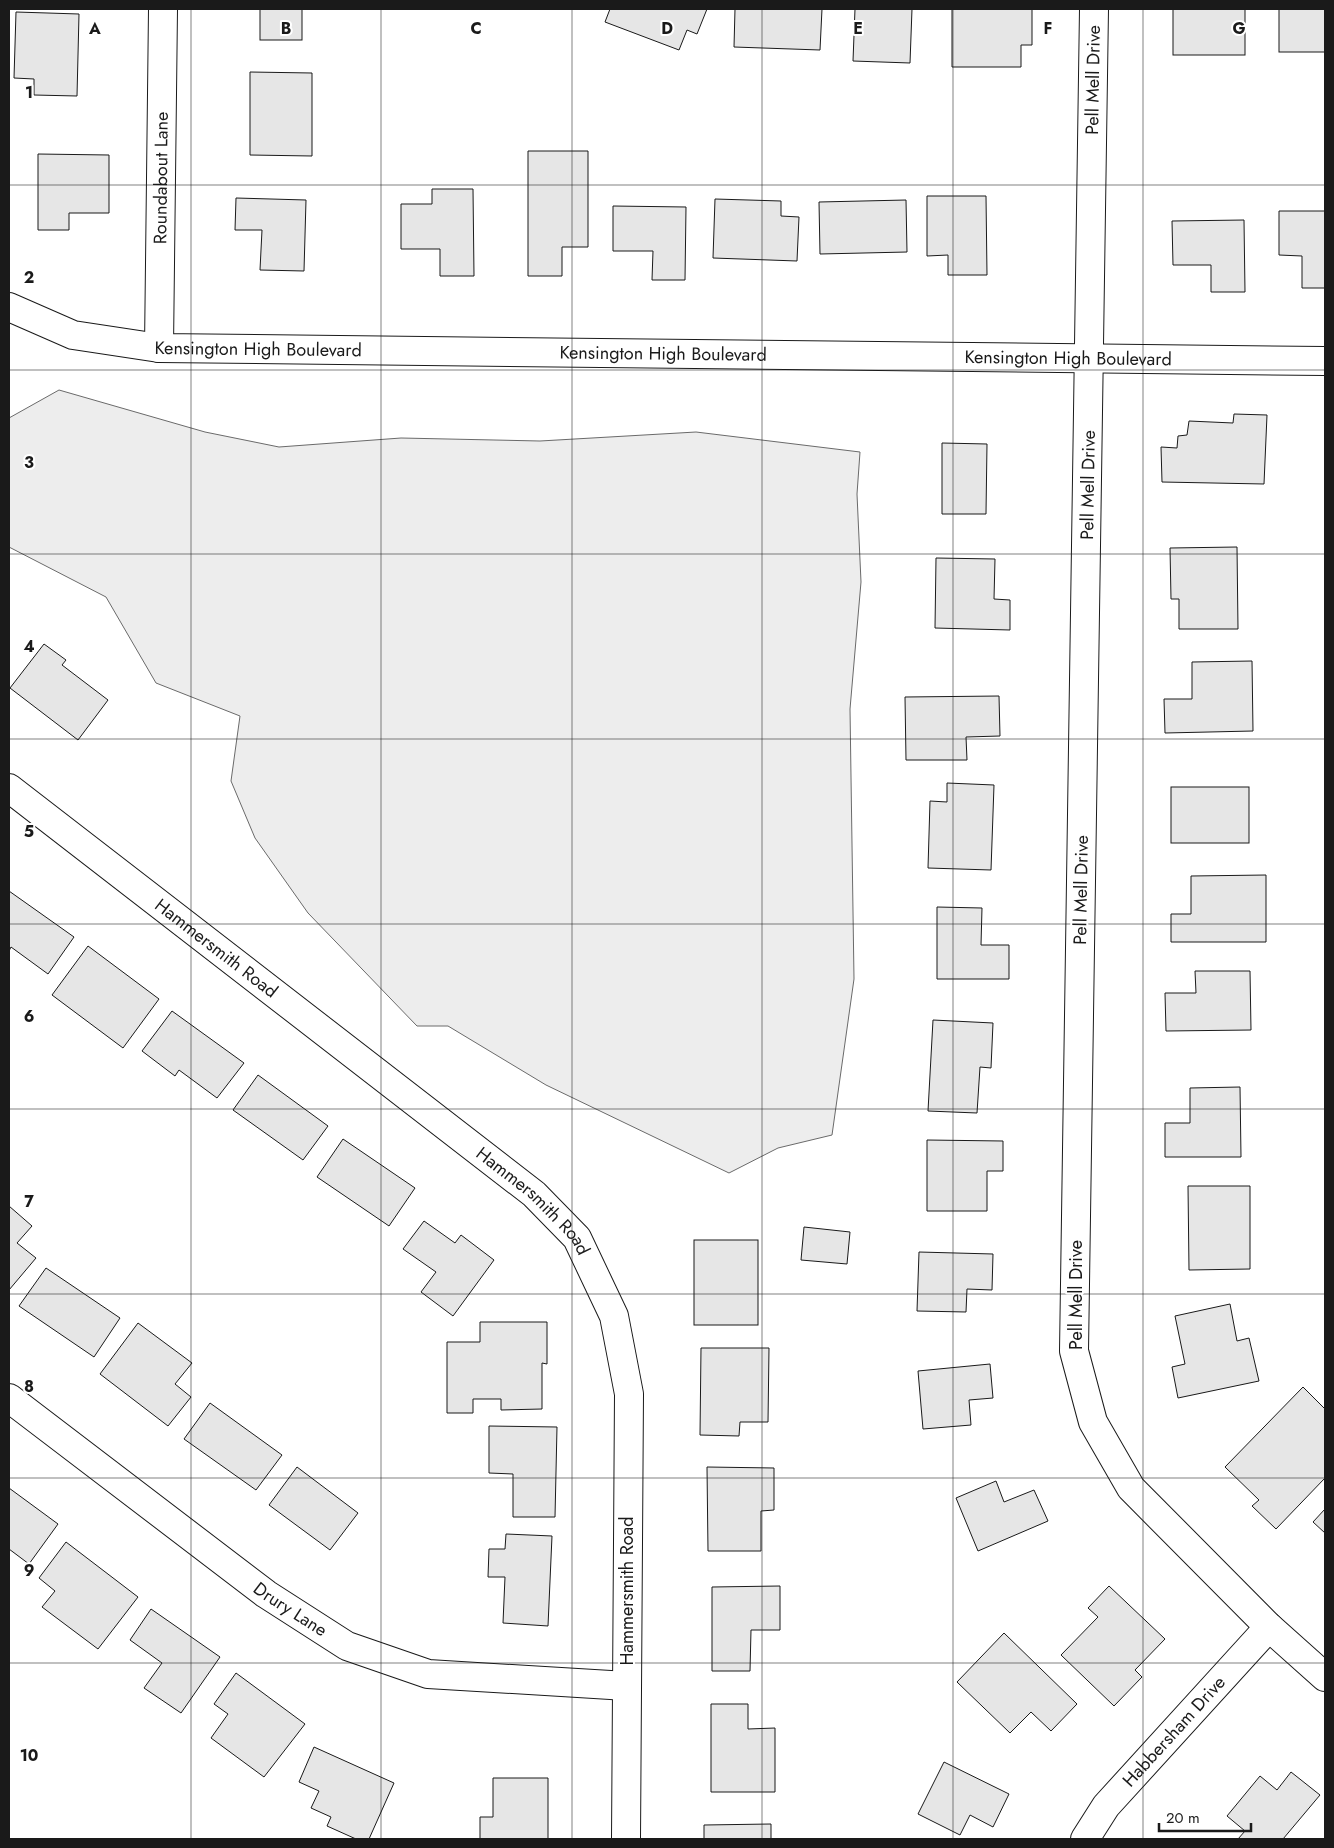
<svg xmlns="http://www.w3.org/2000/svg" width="1334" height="1848" font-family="Jost,sans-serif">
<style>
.built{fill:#ededed;stroke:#6a6a6a}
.building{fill:#e6e6e6;stroke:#1a1a1a}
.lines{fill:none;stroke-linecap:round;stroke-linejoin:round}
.minor-casing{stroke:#1a1a1a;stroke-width:30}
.minor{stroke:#fff;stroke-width:28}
.grid{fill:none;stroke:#1a1a1a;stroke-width:1;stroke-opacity:0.55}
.labels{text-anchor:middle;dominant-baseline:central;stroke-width:4;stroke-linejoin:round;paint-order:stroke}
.street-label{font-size:18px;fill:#1a1a1a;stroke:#fff}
.grid-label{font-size:16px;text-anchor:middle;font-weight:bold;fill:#1a1a1a;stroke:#fff;stroke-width:4;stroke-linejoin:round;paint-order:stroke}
</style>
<rect width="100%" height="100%" fill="#fff"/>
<!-- built -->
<path class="built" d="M59,390L205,432L279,447L401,438L540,441L696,432L860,452L857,494L861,582L850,709L854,979L832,1135L778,1148L729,1173L546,1085L448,1026H417L308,913L255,838L231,781L240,716L156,683L106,597L9,547V418Z"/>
<!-- building -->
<g class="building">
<rect x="260" y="9" width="42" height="31"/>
<path d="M610,9H707L697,34L687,30L679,50L605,22Z"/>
<path d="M735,9H822L820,50L734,47Z"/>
<path d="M855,9H912L910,63L853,61Z"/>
<path d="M952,9H1032V45H1021V67H952Z"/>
<rect x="1173" y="9" width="72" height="46"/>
<rect x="1279" y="9" width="46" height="43"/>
<path d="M16,12L79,14L77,96L34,95V79L14,78Z"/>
<path d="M250,72L312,73V156L250,155Z"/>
<path d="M528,151H588V247H562V276H528Z"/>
<path d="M38,154L109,155V213H69V230H38Z"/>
<path d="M432,189H473L474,276H440V249H401V204H432Z"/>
<path d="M927,196H986L987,275H948V255L927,256Z"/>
<path d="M236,198L306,200L304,271L260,270L262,230H235Z"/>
<path d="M715,199L781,201V216L799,217L797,261L713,258Z"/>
<path d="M906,200L907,252L820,254L819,202Z"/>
<path d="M613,206L686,207L685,280H652L653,251H613Z"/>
<path d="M1279,211H1325V288H1302V256L1279,255Z"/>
<path d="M1244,220L1245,292H1211V265H1173L1172,221Z"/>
<path d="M1234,414L1267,415L1264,484L1162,482L1161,447L1177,448L1178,436L1187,435L1189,421L1233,423Z"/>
<path d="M942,443L987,444L986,514H942Z"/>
<path d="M1237,547L1238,629H1179V599H1171L1170,548Z"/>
<path d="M936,558L995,559L994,599L1010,600V630L935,628Z"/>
<path d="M44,644L66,660L62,665L108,700L78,740L10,688Z"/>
<path d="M1252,661L1253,731L1165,733L1164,699H1192V662Z"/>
<path d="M999,696L1000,736L966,737L967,760H906L905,697Z"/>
<path d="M947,783L994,785L991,870L928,868L930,801L947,802Z"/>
<rect x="1171" y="787" width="78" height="56"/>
<path d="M1266,875V942H1171V914H1191V876Z"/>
<path d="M9,891L74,937L48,974L11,947L9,951Z"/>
<path d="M937,907L982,908L981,945H1009V979H937Z"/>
<path d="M88,946L159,999L123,1048L52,995Z"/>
<path d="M1195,971H1250L1251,1030L1166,1031L1165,993H1196Z"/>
<path d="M172,1011L244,1063L217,1098L179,1070L175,1076L142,1051Z"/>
<path d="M933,1020L993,1023L991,1068L980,1067L977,1113L928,1111Z"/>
<path d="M258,1075L328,1126L303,1160L233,1110Z"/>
<path d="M1240,1087L1241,1157H1165V1123H1190V1088Z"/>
<path d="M343,1139L415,1188L389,1226L317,1177Z"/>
<path d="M927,1140L1003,1141V1171H987V1211H927Z"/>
<path d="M1188,1186H1250V1269L1189,1270Z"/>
<path d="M9,1206L32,1226L17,1243L36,1258L9,1290Z"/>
<path d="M424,1221L455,1243L461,1235L494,1260L453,1316L421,1292L436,1272L403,1249Z"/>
<path d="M804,1227L850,1232L847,1264L801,1260Z"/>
<rect x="694" y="1240" width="64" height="85"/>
<path d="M919,1252L993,1254L992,1290L967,1289L966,1312L917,1311Z"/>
<path d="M46,1268L120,1318L94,1357L19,1306Z"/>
<path d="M1230,1304L1237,1341L1249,1338L1259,1381L1178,1398L1172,1367L1185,1364L1175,1316Z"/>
<path d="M480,1322H547V1364L542,1363V1409L501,1410V1399H473V1413H447V1342H480Z"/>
<path d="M138,1323L192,1363L175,1384L191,1397L168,1426L100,1374Z"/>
<path d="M701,1348H769L768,1422H740L739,1436L700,1435Z"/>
<path d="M990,1364L993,1398L969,1400L971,1425L923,1429L918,1371Z"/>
<path d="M1303,1387L1325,1409V1478L1276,1529L1252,1506L1259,1500L1225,1467Z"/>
<path d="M210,1403L282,1455L256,1490L184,1439Z"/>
<path d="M489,1426L557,1427L555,1517H513V1474L489,1473Z"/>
<path d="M297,1467L358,1513L330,1550L269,1505Z"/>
<path d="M707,1467L774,1468V1510L761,1511V1551H708Z"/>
<path d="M996,1481L1004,1502L1034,1490L1048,1521L978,1551L956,1498Z"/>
<path d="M9,1488L58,1524L29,1564L9,1549Z"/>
<path d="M1325,1509V1533L1313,1522Z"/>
<path d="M506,1534L552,1536L548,1626L503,1623L505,1577H488L489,1549H505Z"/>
<path d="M66,1542L138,1597L98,1649L42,1607L55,1591L39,1578Z"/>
<path d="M780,1586V1630H751L750,1671H712V1587Z"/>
<path d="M1109,1586L1165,1639L1135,1670L1142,1677L1114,1706L1061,1655L1098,1617L1088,1608Z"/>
<path d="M151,1609L220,1657L181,1713L144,1688L162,1663L130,1640Z"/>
<path d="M1004,1633L1077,1704L1051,1731L1031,1712L1010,1733L957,1682Z"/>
<path d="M236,1673L305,1724L264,1777L211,1738L228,1714L214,1704Z"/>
<path d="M711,1704H748V1729L775,1728V1792H711Z"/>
<path d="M314,1747L394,1783L369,1839H356L327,1826L331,1817L311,1808L319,1791L299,1782Z"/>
<path d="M944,1762L1009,1794L993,1827L970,1815L960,1835L918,1814Z"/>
<path d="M1291,1772L1320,1795L1283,1839H1238L1245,1831L1227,1816L1260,1776L1277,1790Z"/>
<path d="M493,1778H548V1839H480V1817H493Z"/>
<path d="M771,1824V1839H704V1825Z"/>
</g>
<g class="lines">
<defs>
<g id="minor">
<path d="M1094,9L1074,1351L1093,1422L1131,1488L1269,1627L1325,1677"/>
<path id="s1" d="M9,307L73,335L159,348L1325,361"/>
<path id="s2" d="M159,348L163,9"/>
<path id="s3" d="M9,788L534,1194L577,1238L614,1316L629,1394L626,1839"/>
<path id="s4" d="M9,1398L266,1594L347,1646L428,1674L627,1686"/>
<path id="s5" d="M1085,1839L1106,1806L1269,1627"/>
</g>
</defs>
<!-- minor casing -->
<use href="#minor" class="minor-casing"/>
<!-- minor -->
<use href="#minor" class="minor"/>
</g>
<!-- grid -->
<path class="grid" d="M191,9V1839M381,9V1839M572,9V1839M762,9V1839M953,9V1839M1143,9V1839M9,185H1325M9,370H1325M9,554H1325M9,739H1325M9,924H1325M9,1109H1325M9,1294H1325M9,1478H1325M9,1663H1325"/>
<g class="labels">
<!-- street labels -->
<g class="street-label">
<text transform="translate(1093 80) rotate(-89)">Pell Mell Drive</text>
<text stroke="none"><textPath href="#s2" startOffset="170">Roundabout Lane</textPath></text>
<text stroke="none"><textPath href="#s1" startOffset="256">Kensington High Boulevard</textPath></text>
<text stroke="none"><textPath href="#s1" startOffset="661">Kensington High Boulevard</textPath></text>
<text stroke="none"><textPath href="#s1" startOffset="1066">Kensington High Boulevard</textPath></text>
<text transform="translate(1088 485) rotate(-89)">Pell Mell Drive</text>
<text transform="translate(1081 890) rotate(-89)">Pell Mell Drive</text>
<text stroke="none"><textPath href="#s3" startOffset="262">Hammersmith Road</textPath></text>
<text stroke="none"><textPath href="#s3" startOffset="668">Hammersmith Road</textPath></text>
<text transform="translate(1076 1295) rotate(-90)">Pell Mell Drive</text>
<text transform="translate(627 1591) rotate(-90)">Hammersmith Road</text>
<text stroke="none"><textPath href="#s4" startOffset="352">Drury Lane</textPath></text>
<text stroke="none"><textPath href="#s5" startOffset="140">Habbersham Drive</textPath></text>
</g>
</g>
<g class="grid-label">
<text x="95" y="34">A</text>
<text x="286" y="34">B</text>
<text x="476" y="34">C</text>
<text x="667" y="34">D</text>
<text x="858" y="34">E</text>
<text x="1048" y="34">F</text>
<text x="1239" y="34">G</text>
<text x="29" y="98">1</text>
<text x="29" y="283">2</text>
<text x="29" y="468">3</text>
<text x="29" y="652">4</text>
<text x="29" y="837">5</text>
<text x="29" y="1022">6</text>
<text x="29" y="1207">7</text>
<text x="29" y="1392">8</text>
<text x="29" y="1576">9</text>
<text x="29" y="1761">10</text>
</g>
<!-- border -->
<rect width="1334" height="1848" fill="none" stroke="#1a1a1a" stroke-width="20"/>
<!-- scale -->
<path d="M1159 1823v8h92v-8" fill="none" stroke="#1a1a1a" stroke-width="2.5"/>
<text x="1166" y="1823" font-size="15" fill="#1a1a1a" stroke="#ffffff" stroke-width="4" paint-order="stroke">20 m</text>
</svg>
